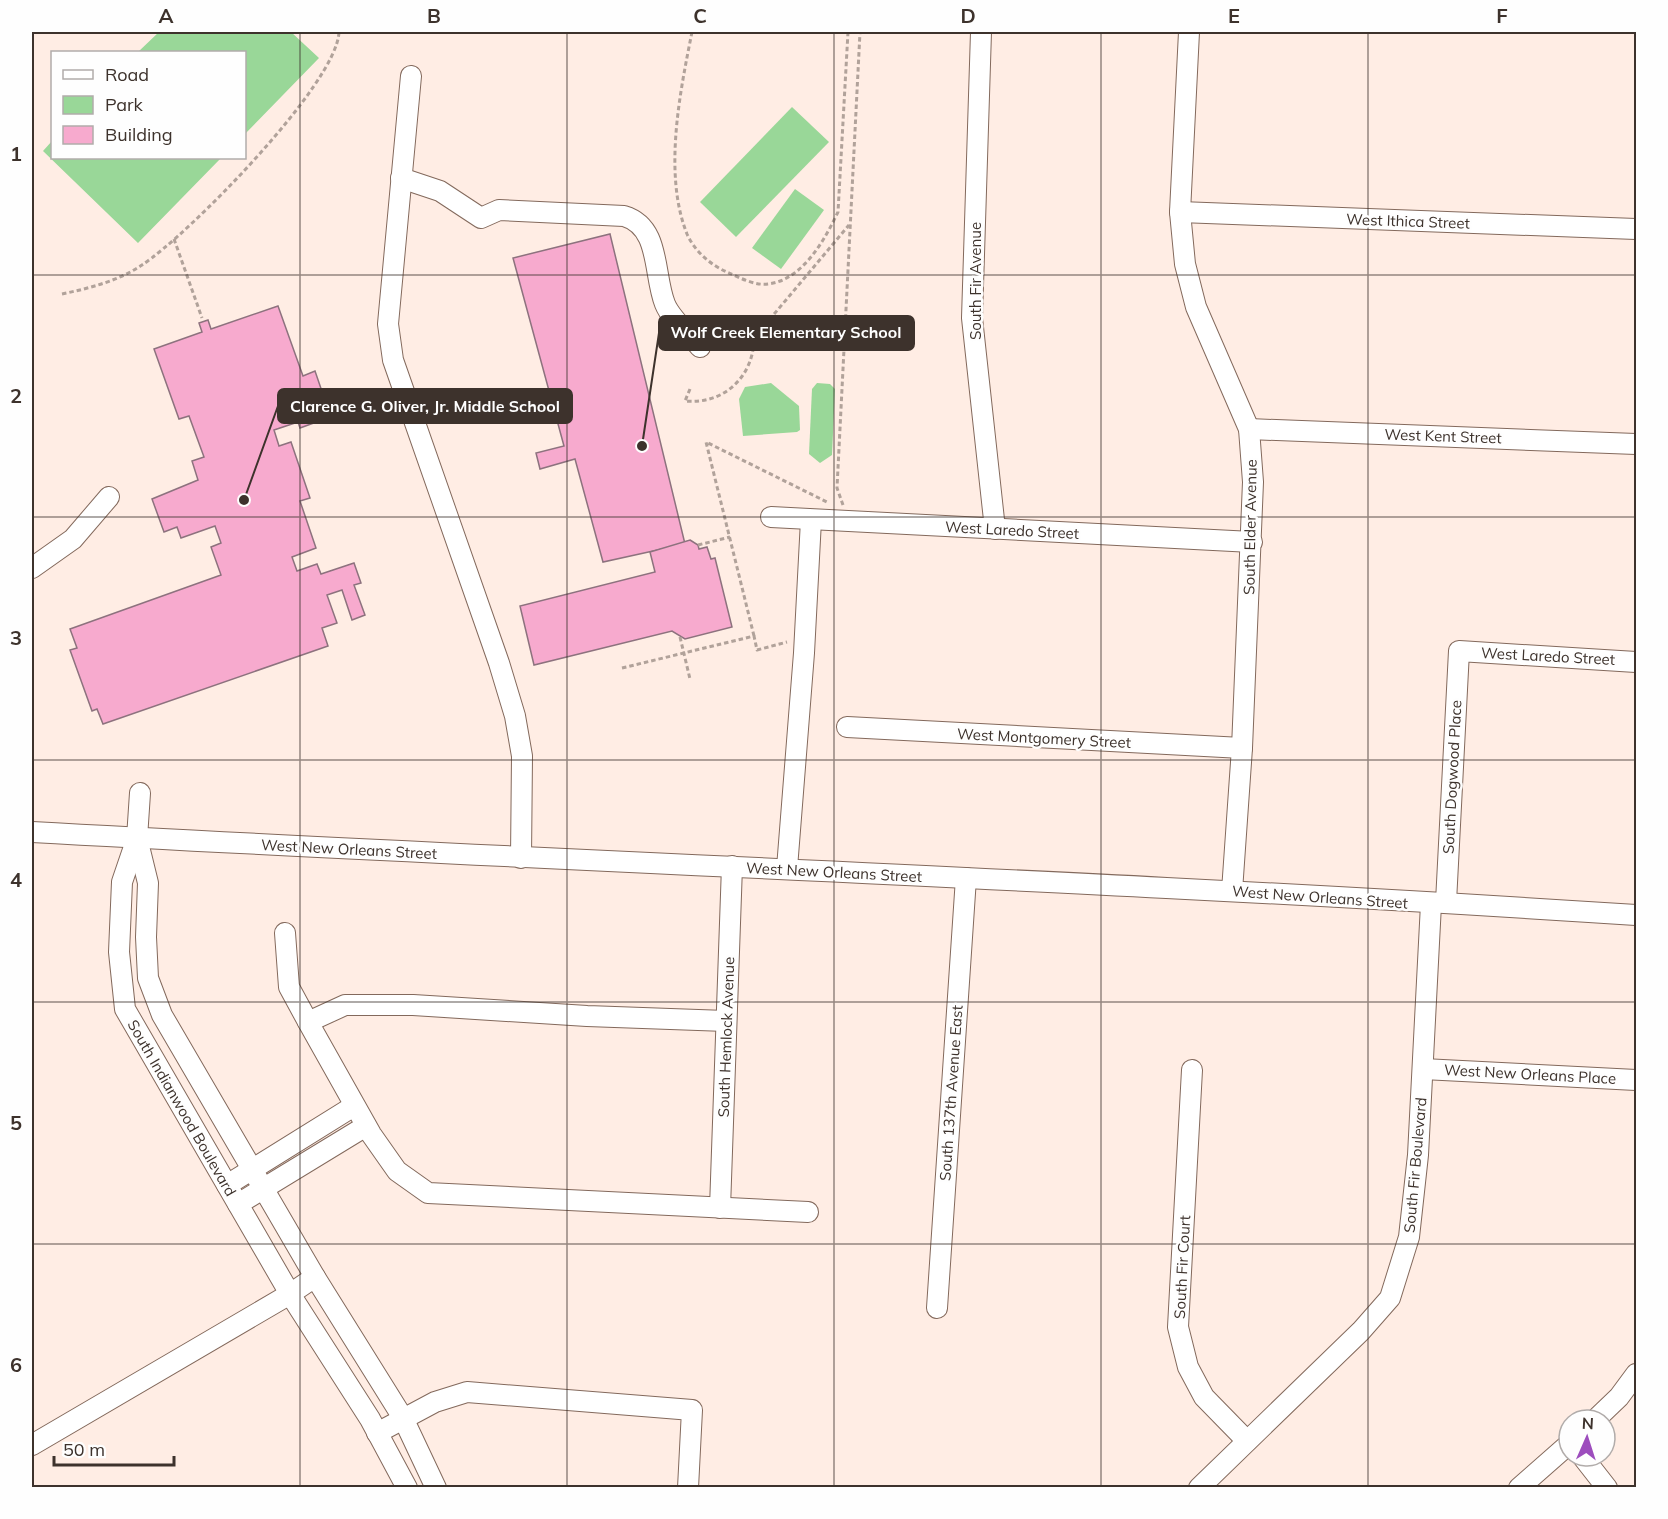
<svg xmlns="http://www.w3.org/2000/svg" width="1668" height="1519" font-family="Mulish,sans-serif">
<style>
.green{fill:#99d798}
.building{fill:#f7aace;stroke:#8d727e;stroke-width:1.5}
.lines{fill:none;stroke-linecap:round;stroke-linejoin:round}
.minor-casing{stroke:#83695c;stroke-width:22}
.path{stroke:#b1a29a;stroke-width:3;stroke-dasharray:4.5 3;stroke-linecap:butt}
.minor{stroke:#fff;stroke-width:20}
.grid{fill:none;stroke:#3d322c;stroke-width:1.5;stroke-opacity:0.55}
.labels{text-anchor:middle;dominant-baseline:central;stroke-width:5;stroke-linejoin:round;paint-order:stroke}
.street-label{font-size:15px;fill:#3d322c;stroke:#fefefe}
.leader{fill:none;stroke:#3d322c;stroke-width:2}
.callout-dot{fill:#3d322c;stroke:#fefefe;stroke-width:2}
.callout{fill:#3d322c;stroke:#3d322c;stroke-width:2}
.callout-label{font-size:16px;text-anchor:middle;font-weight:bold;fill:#fff}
.neatline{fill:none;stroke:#3d322c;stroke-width:2}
.grid-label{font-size:20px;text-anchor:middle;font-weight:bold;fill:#3d322c}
</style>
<rect width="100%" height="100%" fill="#ffede4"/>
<!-- green -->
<g class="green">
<path d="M159,32H291L319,58L245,134L244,52H138Z"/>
<path d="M792,107L829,142L736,237L700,202Z"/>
<path d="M52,141V158H221L138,243L43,151Z"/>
<path d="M795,189L824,210L781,269L752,248Z"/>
<path d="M771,383L799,406L800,430L797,432L743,436L739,399L745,387Z"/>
<path d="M817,383L830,384L835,389L832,455L820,463L809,454L812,389Z"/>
</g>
<!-- building -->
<g class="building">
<path d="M610,234L685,544L603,562L575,459L540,469L536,453L564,446L513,258Z"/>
<path d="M278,306L303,376L315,371L328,409L319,412L322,420L300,428L298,422L274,430L279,446L291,442L310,498L300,501L316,548L292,557L297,571L317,564L321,574L354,563L361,583L354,585L365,615L352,620L342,590L327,595L337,623L322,628L328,646L103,724L97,709L92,711L70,650L77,648L70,629L221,575L211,547L221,543L215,526L181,538L177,527L164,532L152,499L198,480L192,461L204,457L189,416L179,419L154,349L202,332L199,323L208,320L211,329Z"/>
<path d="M690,540L698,545L699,549L707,547L711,559L715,558L732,627L685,639L672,631L534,665L520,606L655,572L650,552Z"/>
</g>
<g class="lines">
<defs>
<g id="minor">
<path d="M981,32L972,318L995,529"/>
<path d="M1189,32L1180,212L1185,264L1196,307L1249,429L1253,482L1242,748L1232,891"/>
<path d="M411,76L388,324L393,360L499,663L515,716L522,756L521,858"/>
<path d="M401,178L440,191L481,218L499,210L624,216C661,227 653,274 665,304C671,319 689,334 700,347"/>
<path d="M1180,212L1636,229"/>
<path d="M1249,429L1636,444"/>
<path d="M771,517L1252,542"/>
<path d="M32,568L73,539L109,497"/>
<path d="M847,727L1242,748"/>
<path d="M140,793L137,838L122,882L119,952L125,1009L290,1294L370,1419L407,1488"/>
<path d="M32,832C566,862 1102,880 1636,915"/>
<path d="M137,838L148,883L146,937L148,978L162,1015L315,1277L403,1418L436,1488"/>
<path d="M787,868L804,653L811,520"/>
<path d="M1446,902L1459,651L1636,662"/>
<path d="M285,933L289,987L308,1022L371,1134L397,1171L428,1193L808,1212"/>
<path d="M308,1022L345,1005H413L587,1016L726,1021"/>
<path d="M1423,1069L1636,1080"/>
<path d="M1192,1070L1178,1327L1188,1367L1204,1397L1247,1441"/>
<path d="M227,1185L354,1106"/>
<path d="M238,1204L366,1126"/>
<path d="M720,1208L732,866"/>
<path d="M937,1308L966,878"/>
<path d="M1595,1420L1619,1397L1636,1374"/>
<path d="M377,1433L435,1402L467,1392L692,1410L688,1488"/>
<path d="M32,1445L290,1294L315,1277"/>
<path d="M1582,1456L1607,1488"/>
<path d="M1199,1488L1361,1331L1390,1298L1409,1237L1418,1155L1431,904"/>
<path d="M1519,1488L1569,1444"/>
</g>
</defs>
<!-- minor casing -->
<use href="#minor" class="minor-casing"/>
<!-- path -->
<g class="path">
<path d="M692,32C680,92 663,174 687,234C695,252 712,266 729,273C740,278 756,286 768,284C803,280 825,239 838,212L848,32"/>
<path d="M174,239L202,318"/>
<path d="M62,294C90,288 118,281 142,265C188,235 337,84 339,32"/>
<path d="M690,389L685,401C724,405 754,376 754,338L849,225"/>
<path d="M843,505L837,488L860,32"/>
<path d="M698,545L730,537"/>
<path d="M754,636L706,442L827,502"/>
<path d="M680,637L690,679"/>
<path d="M622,668L754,636L757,650L787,642"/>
</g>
<!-- minor -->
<use href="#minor" class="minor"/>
</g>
<!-- grid -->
<path class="grid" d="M300,32V1488M567,32V1488M834,32V1488M1101,32V1488M1368,32V1488M32,275H1636M32,517H1636M32,760H1636M32,1002H1636M32,1244H1636"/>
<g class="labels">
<!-- street labels -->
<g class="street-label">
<text transform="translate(1408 221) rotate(2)">West Ithica Street</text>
<text transform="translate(975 281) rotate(-90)">South Fir Avenue</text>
<text transform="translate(1443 436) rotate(2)">West Kent Street</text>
<text transform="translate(1250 527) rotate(-89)">South Elder Avenue</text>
<text transform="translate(1012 530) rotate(3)">West Laredo Street</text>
<text transform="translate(1548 656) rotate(3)">West Laredo Street</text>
<text transform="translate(1044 738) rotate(3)">West Montgomery Street</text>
<text transform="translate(1452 777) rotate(-87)">South Dogwood Place</text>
<text transform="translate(349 849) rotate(3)">West New Orleans Street</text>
<text transform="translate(834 872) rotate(3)">West New Orleans Street</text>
<text transform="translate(1320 897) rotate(4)">West New Orleans Street</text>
<text transform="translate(726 1037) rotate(-88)">South Hemlock Avenue</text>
<text transform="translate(1530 1074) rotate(3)">West New Orleans Place</text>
<text transform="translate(951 1093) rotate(-86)">South 137th Avenue East</text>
<text transform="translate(182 1108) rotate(60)">South Indianwood Boulevard</text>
<text transform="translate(1415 1165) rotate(-85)">South Fir Boulevard</text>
<text transform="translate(1182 1267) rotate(-87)">South Fir Court</text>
</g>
</g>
<!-- callouts -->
<path class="leader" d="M642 446L659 333M244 500L278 406"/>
<g class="callout-dot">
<circle cx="642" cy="446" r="6"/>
<circle cx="244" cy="500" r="6"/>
</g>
<g class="callout">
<rect x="659" y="316" width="255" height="34" rx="6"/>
<rect x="278" y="389" width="294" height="34" rx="6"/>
</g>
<g class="callout-label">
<text x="786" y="338">Wolf Creek Elementary School</text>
<text x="425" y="412">Clarence G. Oliver, Jr. Middle School</text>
</g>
<!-- border -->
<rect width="1668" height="1519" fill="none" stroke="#fefefe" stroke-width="66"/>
<!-- legend -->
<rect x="51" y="51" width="195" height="108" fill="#fefefe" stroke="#b1acaa" stroke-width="1.5"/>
<rect x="63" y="70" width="30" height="9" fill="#ffffff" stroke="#b1acaa" stroke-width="1.5"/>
<text x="105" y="81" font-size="18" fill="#3d322c">Road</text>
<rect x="63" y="96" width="30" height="18" fill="#99d798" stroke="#b1acaa" stroke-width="1.5"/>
<text x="105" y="111" font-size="18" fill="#3d322c">Park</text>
<rect x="63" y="126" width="30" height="18" fill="#f7aace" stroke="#b1acaa" stroke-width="1.5"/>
<text x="105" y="141" font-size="18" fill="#3d322c">Building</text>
<!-- north arrow -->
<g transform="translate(1587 1438) rotate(3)"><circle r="28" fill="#fefefe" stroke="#b1acaa" stroke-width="1.5"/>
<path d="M0-4.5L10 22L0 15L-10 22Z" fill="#9d4dbd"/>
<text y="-9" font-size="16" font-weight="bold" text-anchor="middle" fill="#3d322c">N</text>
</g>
<!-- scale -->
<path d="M54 1456v9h120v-9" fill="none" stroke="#3d322c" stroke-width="3"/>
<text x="63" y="1456" font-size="18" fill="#3d322c" stroke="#fefefe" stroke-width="4.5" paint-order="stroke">50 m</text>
<rect x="33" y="33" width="1602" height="1453" class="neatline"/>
<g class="grid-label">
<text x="166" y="23">A</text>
<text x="434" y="23">B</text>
<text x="700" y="23">C</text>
<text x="968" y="23">D</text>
<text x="1234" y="23">E</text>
<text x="1502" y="23">F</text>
<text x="16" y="161">1</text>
<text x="16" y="403">2</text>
<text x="16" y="645">3</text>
<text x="16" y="887">4</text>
<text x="16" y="1130">5</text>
<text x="16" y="1372">6</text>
</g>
</svg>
